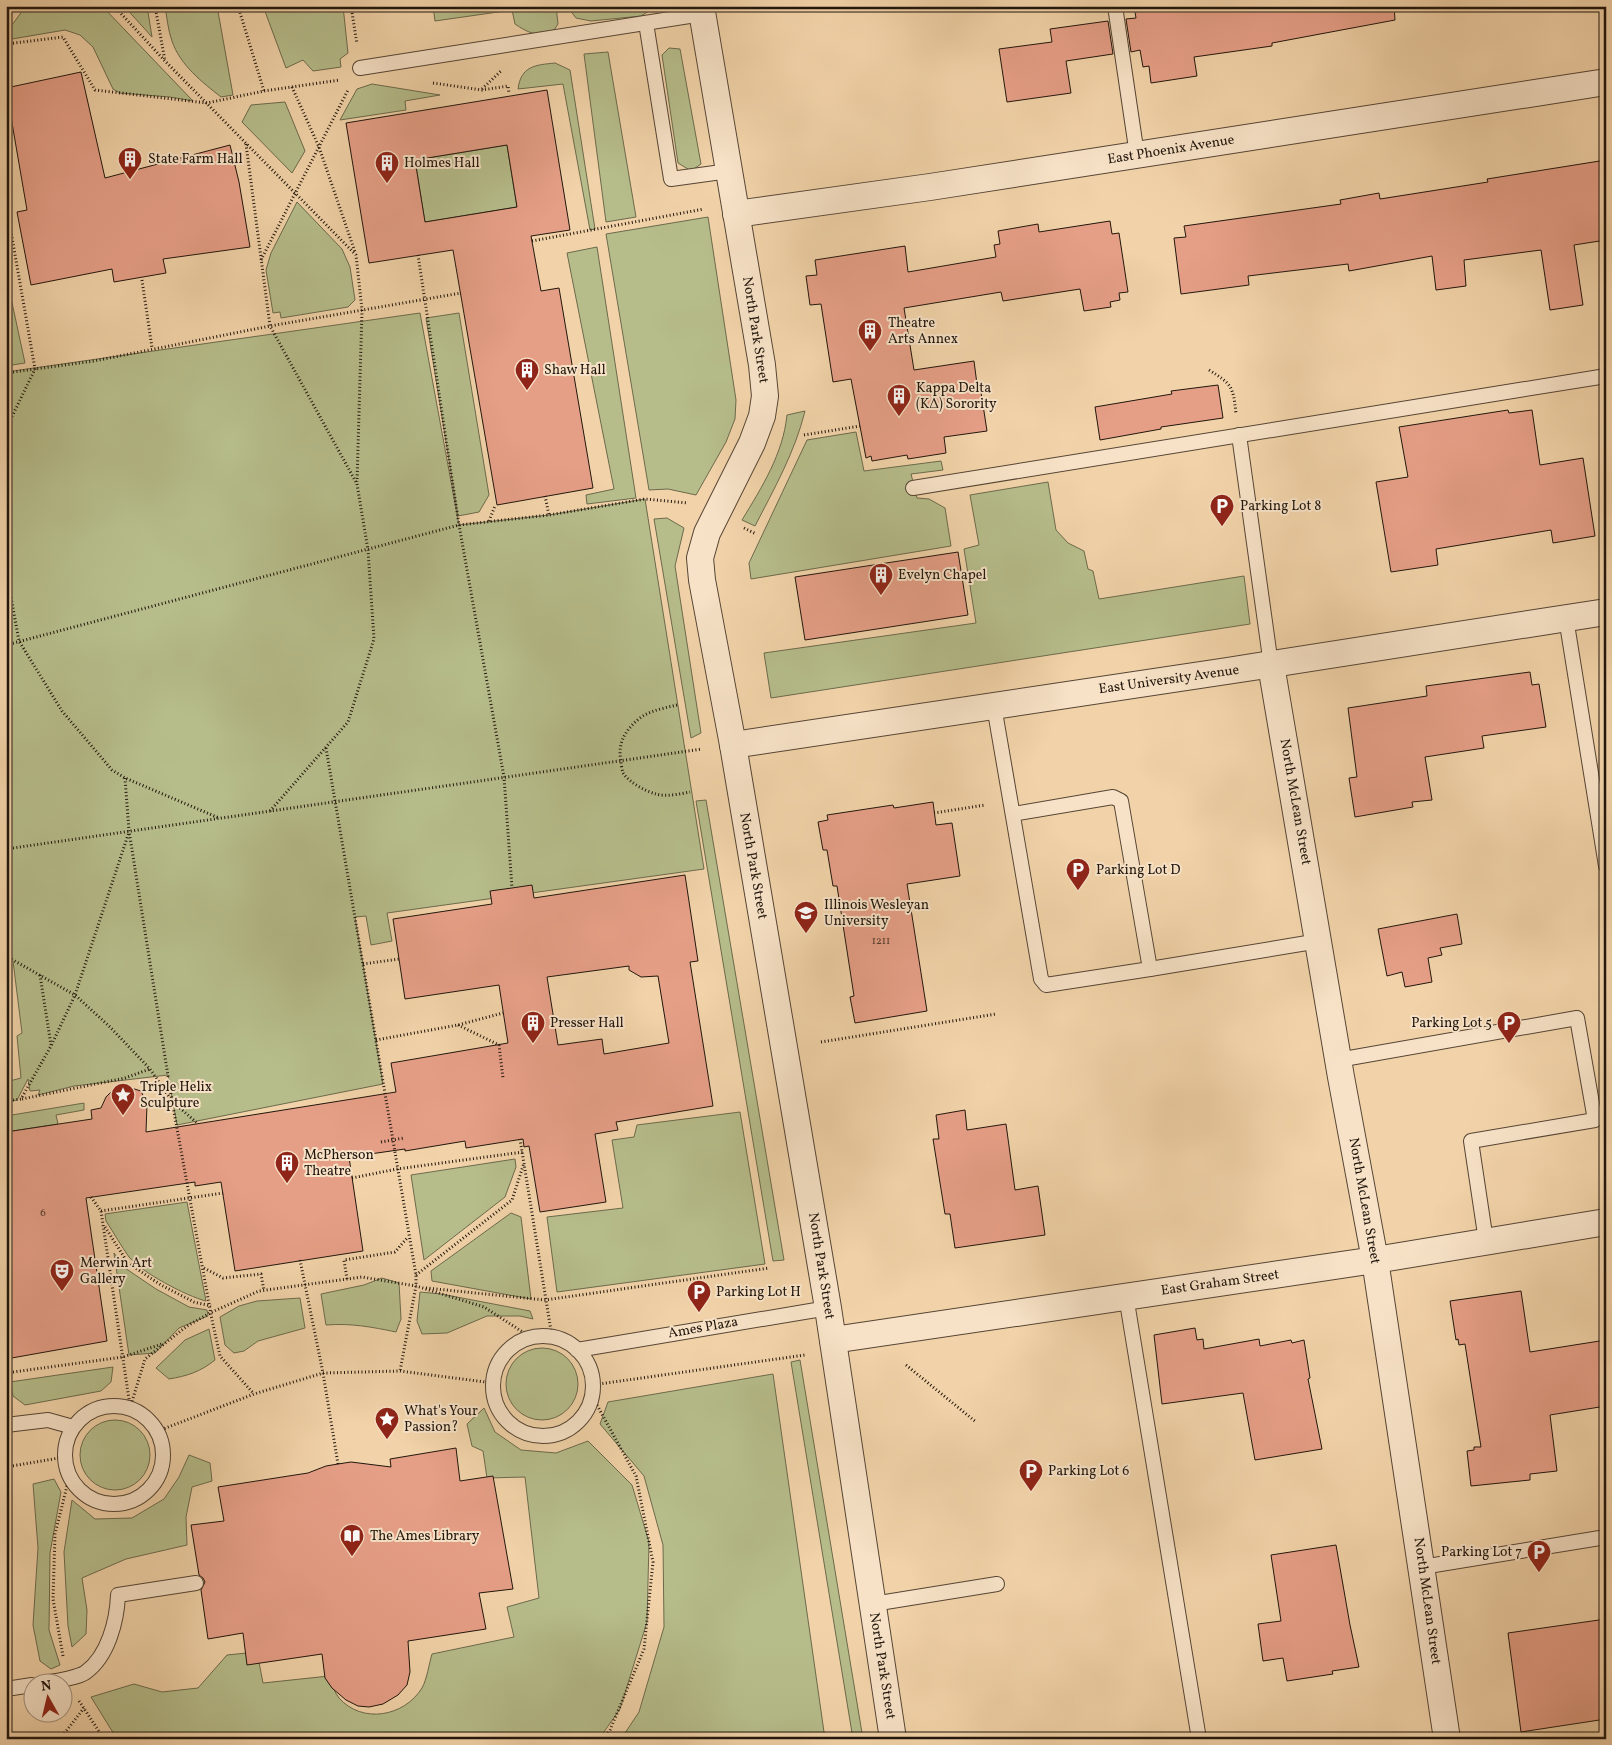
<svg xmlns="http://www.w3.org/2000/svg" width="1612" height="1745" font-family="Vollkorn,serif">
<style>
.green{fill:#b6bd8b;stroke:#6c6a4c}
.building{fill:#e69f87;stroke:#21160d;fill-rule:evenodd}
.lines{fill:none;stroke-linecap:round;stroke-linejoin:round}
.service-casing{stroke:#554534;stroke-width:16}
.minor-casing{stroke:#554534;stroke-width:28}
.path{stroke:#21160d;stroke-width:3;stroke-dasharray:1 2.5;stroke-linecap:butt}
.service{stroke:#f7e2c7;stroke-width:14}
.minor{stroke:#f7e2c7;stroke-width:26}
.labels{text-anchor:middle;dominant-baseline:central;stroke-width:4;stroke-linejoin:round;paint-order:stroke}
.number-label{font-size:11px;fill:#52382c}
.street-label{font-size:14px;fill:#21160d;stroke:#f7e2c7}
.poi-label{font-size:14px;fill:#21160d;stroke:#f7e2c7;text-anchor:start}
</style>
<rect width="100%" height="100%" fill="#f2d3a9"/>
<filter id="stains"><feTurbulence type="fractalNoise" baseFrequency=".004" numOctaves="4"/><feColorMatrix values="0 0 0 0 .2 0 0 0 0 .09 0 0 0 0 .02 0 0 0 .5 -.17"/></filter>
<radialGradient id="worn" r=".72"><stop offset=".6" stop-color="#630" stop-opacity="0"/><stop offset="1" stop-color="#630" stop-opacity=".3"/></radialGradient>
<!-- green -->
<g class="green">
<path d="M26,6H102L193,101L170,97L120,93L113,89L93,47L80,35L65,30L6,40V33Z"/>
<path d="M124,6H147L152,37Z"/>
<path d="M165,6H217L233,95L221,97C202,82 180,65 172,41C168,30 167,18 165,6Z"/>
<path d="M263,6H343L348,53L340,59L341,67L313,71L303,60L286,68Z"/>
<path d="M433,6H556L558,24L552,33C536,36 528,33 515,24L512,10L435,21Z"/>
<path d="M569,6H657L641,16L591,21L576,18L570,10Z"/>
<path d="M669,48L680,49L701,164L691,171L678,163L662,55Z"/>
<path d="M608,52L636,217L606,222L584,54Z"/>
<path d="M555,63L570,70L595,229L590,230L563,84L518,89C521,66 535,65 555,63Z"/>
<path d="M372,84L440,95L405,101L406,110L340,120L357,89Z"/>
<path d="M285,102L305,151L292,173L242,122L251,105Z"/>
<path d="M507,145L517,207L425,222L415,160Z"/>
<path d="M297,202L342,249L350,267L355,300L348,307L281,318L280,312L273,313L266,270L271,253Z"/>
<path d="M708,217L736,400L735,419L726,442L696,495L668,489L649,490L606,234Z"/>
<path d="M597,247L636,498L587,504L586,495L614,489L567,253Z"/>
<path d="M6,296L11,298L25,363L6,366Z"/>
<path d="M420,313L459,525L549,515L645,499L704,869L387,913L392,941L371,945L366,916L355,917L383,1084L177,1125L168,1075L74,1086L38,1095L40,1090L30,1091L28,1079L17,1100L6,1102V1082L21,1078L17,1036L22,1033L13,961H6V372Z"/>
<path d="M459,313L489,495L479,512L458,516L426,318Z"/>
<path d="M805,411C795,452 774,489 755,526L742,520C762,487 783,454 787,415Z"/>
<path d="M856,432L864,471L941,461L943,470L911,474L917,498L929,499L945,508L951,546L751,579L749,563L807,440Z"/>
<path d="M1048,482L1056,530L1068,543L1084,551L1088,569L1093,571L1099,599L1244,576L1250,624L771,698L764,653L976,623L964,549L979,545L970,495Z"/>
<path d="M667,518L684,528L675,566L701,733L691,738L654,519Z"/>
<path d="M706,800L784,1260L773,1261L696,801Z"/>
<path d="M84,1103V1110L56,1115L58,1124L6,1132V1116Z"/>
<path d="M740,1112L765,1264L557,1292L547,1217L623,1208L612,1140L634,1137L637,1125Z"/>
<path d="M515,1159L516,1167L505,1197L424,1260L411,1175Z"/>
<path d="M187,1202L206,1301C186,1296 141,1272 129,1257C121,1246 114,1233 106,1221L105,1214Z"/>
<path d="M511,1213L521,1217L531,1299L432,1281L431,1271Z"/>
<path d="M114,1253L125,1268L156,1289L189,1307L207,1310L208,1316L179,1328L155,1353L129,1355Z"/>
<path d="M382,1278L399,1283L401,1319L396,1332C372,1327 351,1323 326,1325L321,1294L364,1285Z"/>
<path d="M420,1292L441,1294L530,1311L533,1319L520,1316H487L447,1333L422,1334L417,1321Z"/>
<path d="M300,1298L305,1328L258,1341L244,1351L234,1353L225,1345L220,1317L239,1306L257,1301Z"/>
<path d="M209,1329L215,1360C200,1372 187,1376 169,1379L156,1368L185,1340Z"/>
<circle cx="542" cy="1384" r="36"/>
<path d="M800,1360L863,1739H853L791,1362Z"/>
<path d="M113,1367L111,1382L101,1391L25,1405L13,1396L10,1382Z"/>
<path d="M773,1374L825,1739H621L639,1712L664,1627L663,1545L644,1476L600,1424L608,1402Z"/>
<path d="M484,1408L495,1432L521,1450L556,1453L588,1441L632,1485L649,1542L647,1622L620,1709L599,1739H117L91,1697L134,1684L162,1692L198,1688L227,1655L257,1652L263,1683L329,1676C332,1683 334,1692 339,1698C362,1724 404,1717 422,1688C427,1679 429,1664 432,1654L514,1637L507,1607L539,1598L525,1477L487,1478L483,1451L472,1446L467,1424Z"/>
<circle cx="115" cy="1455" r="35"/>
<path d="M189,1455L210,1463L212,1481L192,1487L186,1517L187,1545L126,1559L82,1578L87,1610L86,1634L72,1647L68,1626L64,1552L72,1500L95,1519L132,1518L164,1499L179,1477Z"/>
<path d="M54,1479L61,1492L50,1553L49,1630L60,1665L51,1669L40,1661L33,1625L38,1548L33,1484Z"/>
</g>
<!-- building -->
<g class="building">
<path d="M1157,6H1394L1395,20L1272,43V46L1194,57L1197,76L1151,83L1149,66L1143,67L1140,50L1131,52L1126,19L1136,18L1135,12L1158,9Z"/>
<path d="M1108,21L1113,54L1066,61L1071,93L1007,102L999,49L1052,42L1050,29Z"/>
<path d="M81,72L105,178L230,145L239,182L250,247L163,259L166,273L114,282L112,269L31,285L17,212L27,210L6,88Z"/>
<path d="M547,90L570,230L531,236L541,291L559,288L593,488L497,505L453,250L369,263L346,123ZM507,145L517,207L425,222L415,160Z"/>
<path d="M1606,160V240L1574,245L1583,305L1550,310L1541,250L1464,260L1466,286L1436,290L1432,256L1349,271L1348,264L1248,276L1249,285L1181,294L1174,238L1186,237L1184,226L1341,204L1340,200L1379,193L1380,199L1488,182L1487,179Z"/>
<path d="M1110,221L1112,234L1119,233L1128,292L1119,293L1120,300L1110,302L1111,307L1084,311L1080,289L1003,301L1001,292L904,308L914,370L974,361L978,392H981L987,431L944,437L946,453L908,459L907,455L872,461L871,456L866,458L851,379L833,382L821,304L810,305L806,276L817,275L815,260L905,246L908,272L996,257L994,245L1000,244L998,231L1038,224L1039,232Z"/>
<path d="M1218,385L1223,418L1161,427V429L1100,440L1095,407L1172,394L1171,391Z"/>
<path d="M1508,410L1509,413L1532,410L1540,465L1583,458L1595,536L1553,543L1551,530L1436,549L1438,565L1391,572L1376,482L1408,477L1399,427Z"/>
<path d="M958,552L968,615L805,640L795,577Z"/>
<path d="M1530,672L1532,685L1539,684L1546,727L1482,736L1484,748L1425,757L1432,800L1412,802L1413,807L1355,817L1349,778L1357,777L1348,708L1427,696L1426,686Z"/>
<path d="M933,802L936,825L952,823L960,876L907,884L927,1011L855,1023L850,997L854,996L837,886H833L827,850H823L818,822L828,820L827,815L893,805L894,808Z"/>
<path d="M685,875L698,961L690,962L713,1106L616,1122L618,1130L595,1134L606,1202L540,1212L529,1146L524,1147L523,1139L466,1148L465,1141L405,1151V1149L349,1157L363,1251L235,1271L221,1182L195,1186V1182L86,1198L107,1341L6,1359V1132L92,1119L91,1110L101,1108L106,1097L113,1090L122,1087L131,1088L141,1091L147,1104L146,1132L396,1092L391,1063L508,1043L499,985L405,999L393,919L492,904L490,891L512,888L532,885L534,898ZM629,966V970L641,977L658,976L669,1043L604,1054L602,1039L558,1045L547,977Z"/>
<path d="M1457,914L1462,944L1440,948L1442,955L1428,958L1432,982L1405,987L1402,972L1387,976L1378,929Z"/>
<path d="M965,1110L967,1130L1006,1124L1015,1190L1038,1186L1045,1235L955,1248L950,1214H945L933,1139H939L936,1115Z"/>
<path d="M1521,1291L1530,1352L1606,1340V1406L1550,1415L1557,1471L1530,1474V1480L1471,1486L1467,1451L1474,1450V1447H1481L1465,1344L1459,1345L1458,1339L1456,1340L1450,1301Z"/>
<path d="M1195,1328L1197,1340L1203,1339L1204,1349L1259,1339L1260,1346L1291,1340L1292,1343L1304,1340L1310,1378L1308,1379L1322,1449L1255,1460L1243,1393L1162,1404L1154,1335Z"/>
<path d="M456,1448L460,1481L493,1476L513,1589L479,1593L486,1629L408,1641L410,1672L407,1685L398,1695L383,1704L369,1707L358,1706L346,1700L332,1688L325,1678L322,1654L247,1665L243,1633L208,1639L201,1590L205,1582L203,1578L199,1575L191,1525L224,1521L218,1487L308,1473L326,1466L338,1464L351,1462L391,1467L390,1459Z"/>
<path d="M1336,1545L1350,1625L1359,1667L1332,1671L1333,1674L1287,1681L1283,1658L1263,1661L1258,1624L1281,1621L1271,1555Z"/>
<path d="M1606,1619V1719L1521,1732L1508,1633Z"/>
</g>
<g class="lines">
<defs>
<g id="service">
<path d="M1115,6L1137,155"/>
<path d="M646,23L671,179L729,171"/>
<path d="M360,68L702,14"/>
<path d="M1239,435L1271,665"/>
<path d="M913,488L1606,376"/>
<path d="M1566,618L1606,866"/>
<path d="M994,706L1041,979L1046,985L1150,969L1121,801L1113,797L1013,814"/>
<path d="M1150,969L1319,941"/>
<path d="M1338,1060L1577,1018L1595,1120L1471,1141L1486,1241"/>
<path d="M1126,1296L1199,1739"/>
<circle cx="543" cy="1386" r="50"/>
<path d="M577,1350L828,1308"/>
<circle cx="114" cy="1455" r="49"/>
<path d="M6,1425L48,1420L73,1427"/>
<path d="M1422,1567L1606,1537"/>
<path d="M873,1604L997,1584"/>
<path d="M49,1682C57,1681 80,1677 86,1672C108,1656 117,1621 118,1595L196,1583"/>
<path d="M6,1689L32,1685"/>
</g>
<g id="minor">
<path d="M701,6L762,365L765,396L762,416L752,443L707,533L700,558L702,580L733,745L828,1308L893,1739"/>
<path d="M736,214L930,187L1606,82"/>
<path d="M1271,665L1341,1077L1375,1260L1447,1739"/>
<path d="M733,745L1227,671L1606,612"/>
<path d="M833,1340L1375,1260L1606,1222"/>
</g>
</defs>
<!-- service casing -->
<use href="#service" class="service-casing"/>
<!-- minor casing -->
<use href="#minor" class="minor-casing"/>
<!-- path -->
<g class="path">
<path d="M114,6L165,61L356,255L362,310L357,482"/>
<path d="M155,6L165,61"/>
<path d="M238,6L264,91"/>
<path d="M351,6L357,44"/>
<path d="M6,7L7,6"/>
<path d="M6,44L63,37L95,90L207,103L264,91L340,80"/>
<path d="M433,83L482,90L508,86L509,94"/>
<path d="M292,87L319,147L355,252"/>
<path d="M482,89L501,71"/>
<path d="M246,144L270,326L357,484L368,550L374,639L348,722L270,811"/>
<path d="M6,203L35,369L6,429"/>
<path d="M532,241L704,209"/>
<path d="M418,255L459,525L504,777L512,888"/>
<path d="M261,260L348,90"/>
<path d="M142,280L152,348"/>
<path d="M1209,370C1231,384 1233,385 1236,413"/>
<path d="M6,373L94,361L270,326L461,293"/>
<path d="M804,435L860,426"/>
<path d="M545,496L549,515"/>
<path d="M489,521L495,506"/>
<path d="M744,528L756,534"/>
<path d="M6,570L19,641L62,711L112,770L125,778L219,818"/>
<path d="M6,645L459,525L549,515L645,499L688,503"/>
<path d="M677,705C665,708 651,710 640,718C626,729 617,743 621,761C621,764 622,770 623,773C630,783 645,791 656,794C666,797 680,794 690,792"/>
<path d="M326,748L416,1275V1286L400,1371"/>
<path d="M125,778L129,831L172,1101L212,1320L220,1356L254,1394"/>
<path d="M934,813L985,805"/>
<path d="M6,849L702,749"/>
<path d="M6,955L13,960L75,995L110,1027L150,1069L172,1101L197,1123"/>
<path d="M363,964L399,959"/>
<path d="M40,975L51,1045"/>
<path d="M458,1025L499,1045L503,1078"/>
<path d="M376,1040L458,1025L503,1013"/>
<path d="M821,1042L996,1014"/>
<path d="M22,1099L125,1078L150,1069"/>
<path d="M6,1101L21,1099L51,1046L75,995L129,832"/>
<path d="M520,1139L552,1337"/>
<path d="M381,1142L404,1138"/>
<path d="M352,1178L397,1169L523,1152"/>
<path d="M91,1197L101,1211L130,1406"/>
<path d="M101,1211L223,1193"/>
<path d="M105,1227L128,1263L161,1285L194,1302L211,1306"/>
<path d="M300,1260L323,1373L338,1464"/>
<path d="M204,1268L223,1278L261,1274L264,1291"/>
<path d="M416,1275L512,1200L524,1163"/>
<path d="M347,1279L344,1260L395,1252L408,1237"/>
<path d="M426,1288L545,1300L769,1268"/>
<path d="M906,1365L976,1422"/>
<path d="M6,1373L123,1357L162,1344"/>
<path d="M592,1385L805,1355"/>
<path d="M592,1396L636,1476L653,1562L644,1649L610,1730L603,1739"/>
<path d="M130,1408L145,1359L187,1326L212,1312L259,1291L362,1277L416,1286L484,1307L532,1338"/>
<path d="M158,1431L254,1394L323,1373L400,1371L493,1383"/>
<path d="M6,1467L65,1457"/>
<path d="M63,1656L53,1599L55,1534L70,1474"/>
<path d="M79,1701L104,1739"/>
<path d="M60,1739L84,1708"/>
</g>
<!-- service -->
<use href="#service" class="service"/>
<!-- minor -->
<use href="#minor" class="minor"/>
</g>
<!-- icons -->
<defs>
<symbol id="building-pin" viewBox="-11 -11 22 30"><path d="M0 17L-7.5 6A9.5 9.5 0 1 1 7.5 6Z" fill="#8f2418" stroke="#f7e2c7"/><path d="M-4-6H4V6H1V3H-1V6H-4ZM-2.5-4.3h1.7v1.8h-1.7ZM.8-4.3h1.7v1.8H.8ZM-2.5-1h1.7V.8h-1.7ZM.8-1h1.7V.8H.8Z" fill="#fff"/></symbol>
<symbol id="parking-pin" viewBox="-11 -11 22 30"><path d="M0 17L-7.5 6A9.5 9.5 0 1 1 7.5 6Z" fill="#8f2418" stroke="#f7e2c7"/><path d="M-3.5-5.5H1a3.5 3.5 0 0 1 0 7H-1V5.5H-3.5ZM-1-3.4V-.6H.8a1.4 1.4 0 0 0 0-2.8Z" fill="#fff"/></symbol>
<symbol id="university-pin" viewBox="-11 -11 22 30"><path d="M0 17L-7.5 6A9.5 9.5 0 1 1 7.5 6Z" fill="#8f2418" stroke="#f7e2c7"/><path d="M0-5L7-2L0 1L-7-2ZM-4 1L0 2.5L4 1V4Q0 6-4 4Z" fill="#fff"/></symbol>
<symbol id="sight-pin" viewBox="-11 -11 22 30"><path d="M0 17L-7.5 6A9.5 9.5 0 1 1 7.5 6Z" fill="#8f2418" stroke="#f7e2c7"/><path d="M0-6L1.8-2.2L6-1.7L2.9 1.2L3.7 5.4L0 3.3L-3.7 5.4L-2.9 1.2L-6-1.7L-1.8-2.2Z" fill="#fff"/></symbol>
<symbol id="theatre-pin" viewBox="-11 -11 22 30"><path d="M0 17L-7.5 6A9.5 9.5 0 1 1 7.5 6Z" fill="#8f2418" stroke="#f7e2c7"/><path d="M-5-5.5Q0-4 5-5.5V0Q5 5 0 6Q-5 5-5 0ZM-3.3-2.5H-1v1.5H-3.3ZM1-2.5H3.3v1.5H1ZM-2.8 1Q0 5.5 2.8 1Z" fill="#fff"/></symbol>
<symbol id="library-pin" viewBox="-11 -11 22 30"><path d="M0 17L-7.5 6A9.5 9.5 0 1 1 7.5 6Z" fill="#8f2418" stroke="#f7e2c7"/><path d="M-6-4Q-3-5.5-.7-3.5V5Q-3 3-6 4ZM6-4Q3-5.5 .7-3.5V5Q3 3 6 4Z" fill="#fff"/></symbol>
</defs>
<g fill-rule="evenodd">
<use href="#building-pin" x="116" y="145" width="28" height="38"/>
<use href="#building-pin" x="373" y="149" width="28" height="38"/>
<use href="#building-pin" x="856" y="317" width="28" height="38"/>
<use href="#building-pin" x="513" y="356" width="28" height="38"/>
<use href="#building-pin" x="885" y="382" width="28" height="38"/>
<use href="#parking-pin" x="1208" y="492" width="28" height="38"/>
<use href="#building-pin" x="867" y="561" width="28" height="38"/>
<use href="#parking-pin" x="1064" y="856" width="28" height="38"/>
<use href="#university-pin" x="792" y="899" width="28" height="38"/>
<use href="#building-pin" x="519" y="1009" width="28" height="38"/>
<use href="#parking-pin" x="1495" y="1009" width="28" height="38"/>
<use href="#sight-pin" x="109" y="1081" width="28" height="38"/>
<use href="#building-pin" x="273" y="1149" width="28" height="38"/>
<use href="#theatre-pin" x="48" y="1257" width="28" height="38"/>
<use href="#parking-pin" x="685" y="1278" width="28" height="38"/>
<use href="#sight-pin" x="373" y="1405" width="28" height="38"/>
<use href="#parking-pin" x="1017" y="1457" width="28" height="38"/>
<use href="#library-pin" x="338" y="1522" width="28" height="38"/>
<use href="#parking-pin" x="1525" y="1538" width="28" height="38"/>
</g>
<g class="labels">
<!-- number labels -->
<g class="number-label">
<text x="881" y="941">1211</text>
<text x="43" y="1213">6</text>
</g>
<!-- street labels -->
<g class="street-label">
<text transform="translate(1171 150) rotate(-9)">East Phoenix Avenue</text>
<text transform="translate(755 330) rotate(81)">North Park Street</text>
<text transform="translate(1169 680) rotate(-8)">East University Avenue</text>
<text transform="translate(1295 802) rotate(80)">North McLean Street</text>
<text transform="translate(753 866) rotate(80)">North Park Street</text>
<text transform="translate(1364 1201) rotate(80)">North McLean Street</text>
<text transform="translate(821 1266) rotate(81)">North Park Street</text>
<text transform="translate(1220 1283) rotate(-8)">East Graham Street</text>
<text transform="translate(703 1328) rotate(-10)">Ames Plaza</text>
<text transform="translate(1427 1601) rotate(82)">North McLean Street</text>
<text transform="translate(882 1666) rotate(81)">North Park Street</text>
</g>
<!-- poi labels -->
<g class="poi-label">
<text x="148" y="159">State Farm Hall</text>
<text x="404" y="163">Holmes Hall</text>
<text x="888" y="323">Theatre<tspan x="888" dy="16">Arts Annex</tspan></text>
<text x="544" y="370">Shaw Hall</text>
<text x="916" y="388">Kappa Delta<tspan x="916" dy="16">(ΚΔ) Sorority</tspan></text>
<text x="1240" y="506">Parking Lot 8</text>
<text x="898" y="575">Evelyn Chapel</text>
<text x="1096" y="870">Parking Lot D</text>
<text x="824" y="905">Illinois Wesleyan<tspan x="824" dy="16">University</tspan></text>
<text x="550" y="1023">Presser Hall</text>
<text x="1492" y="1023" text-anchor="end">Parking Lot 5</text>
<text x="140" y="1087">Triple Helix<tspan x="140" dy="16">Sculpture</tspan></text>
<text x="304" y="1155">McPherson<tspan x="304" dy="16">Theatre</tspan></text>
<text x="80" y="1263">Merwin Art<tspan x="80" dy="16">Gallery</tspan></text>
<text x="716" y="1292">Parking Lot H</text>
<text x="404" y="1411">What's Your<tspan x="404" dy="16">Passion?</tspan></text>
<text x="1048" y="1471">Parking Lot 6</text>
<text x="370" y="1536">The Ames Library</text>
<text x="1522" y="1552" text-anchor="end">Parking Lot 7</text>
</g>
</g>
<!-- margin -->
<rect width="1612" height="1745" fill="none" stroke="#f2d3a9" stroke-width="25"/>
<rect x="8" y="8" width="1597" height="1730" fill="none" stroke="#21160d" stroke-width="2.5"/>
<rect x="12" y="12" width="1587" height="1720" fill="none" stroke="#21160d"/>
<!-- north arrow -->
<g transform="translate(48 1698) rotate(352)"><circle r="24" fill="#f7e2c7" stroke="#a1907d"/>
<path d="M0-4L9 19L0 12L-9 19Z" fill="#8f2418"/>
<text y="-8" font-size="14" font-weight="bold" text-anchor="middle" fill="#21160d">N</text>
</g>
<rect width="100%" height="100%" filter="url(#stains)"/>
<rect width="100%" height="100%" fill="url(#worn)"/>
</svg>
